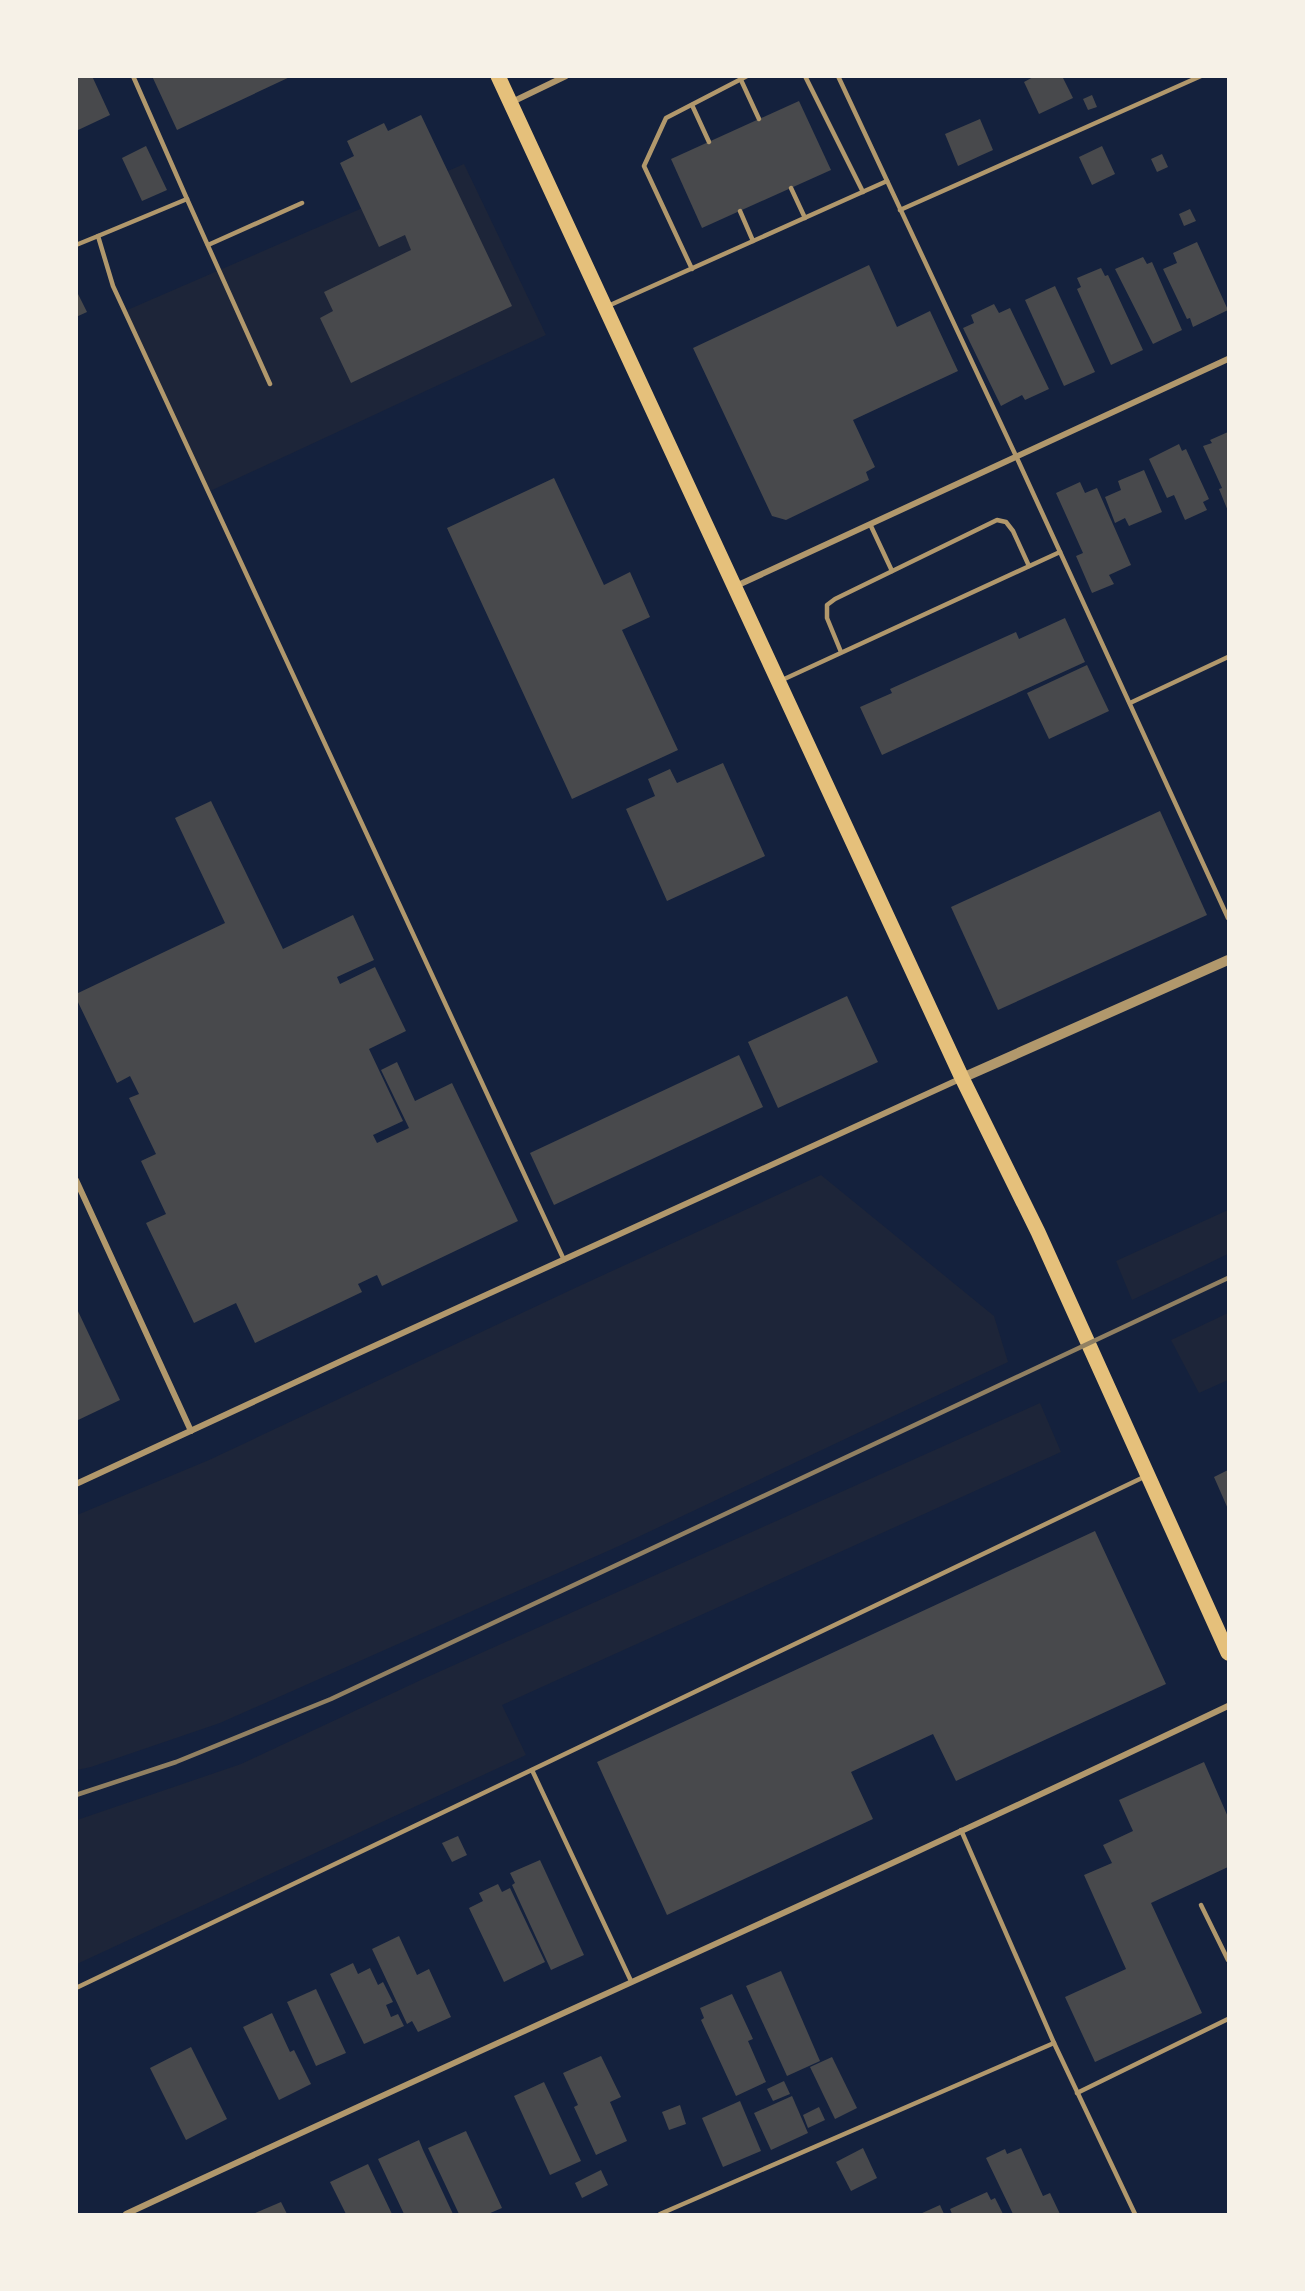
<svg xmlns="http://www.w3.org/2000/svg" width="1305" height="2291" font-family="'PT Sans',sans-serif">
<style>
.green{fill:#1d2539}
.building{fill:#48494c}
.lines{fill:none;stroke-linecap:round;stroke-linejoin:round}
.service{stroke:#b1986c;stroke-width:4.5}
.minor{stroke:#b1986c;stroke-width:6}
.tertiary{stroke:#b1986c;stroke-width:10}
.primary{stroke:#e5c07b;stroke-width:15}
.rail{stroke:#918062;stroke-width:4.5}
</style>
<rect width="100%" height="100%" fill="#14213d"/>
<!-- green -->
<g class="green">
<path d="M464,164L546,335L208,492L125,311Z"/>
<path d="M821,1175L994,1316L1008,1362L619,1546L220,1723L91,1767L77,1770V1515L209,1460L575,1288Z"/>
<path d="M1228,1210V1254L1132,1300L1116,1261Z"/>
<path d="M1228,1313V1380L1199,1393L1171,1340Z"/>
<path d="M1040,1403L1061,1452L502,1705L526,1755L77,1964V1820L241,1764L423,1679Z"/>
</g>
<!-- building -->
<g class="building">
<path d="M76,76H92L110,115L76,131Z"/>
<path d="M152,76H292L177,130Z"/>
<path d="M1035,76H1062L1073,98L1039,114L1024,82Z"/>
<path d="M1092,95L1097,107L1088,110L1083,99Z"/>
<path d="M799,101L831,170L702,228L671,159Z"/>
<path d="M421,115L512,306L351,383L320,318L333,311L324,292L411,250L405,235L379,247L340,163L354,156L347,141L384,123L388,131Z"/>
<path d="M980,119L993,150L958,166L945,134Z"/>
<path d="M146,146L167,190L142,201L122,158Z"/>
<path d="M1102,146L1115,174L1092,185L1079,157Z"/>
<path d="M1162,154L1168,167L1157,172L1151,159Z"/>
<path d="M1190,209L1196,221L1184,226L1179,214Z"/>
<path d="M1197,242L1228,310L1193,327L1190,318L1187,319L1163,269L1177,263L1173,253Z"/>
<path d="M1143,257L1147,264L1152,262L1182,330L1153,344L1115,269Z"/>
<path d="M869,265L897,327L930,311L958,371L853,420L875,467L866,472L869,480L786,520L772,516L693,348Z"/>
<path d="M1101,268L1105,276L1108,275L1143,350L1111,365L1077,289L1081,287L1077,278Z"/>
<path d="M1055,286L1095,372L1064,386L1025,300Z"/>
<path d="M76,290L87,312L76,317Z"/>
<path d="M994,304L999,313L1010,308L1049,389L1025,400L1022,395L1001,406L963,328L974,323L971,315Z"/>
<path d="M1228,432V511L1219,489L1222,488L1203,446L1212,443L1210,440Z"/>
<path d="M1179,444L1182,451L1186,449L1209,499L1203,502L1207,510L1185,520L1174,495L1167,498L1149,459Z"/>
<path d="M1144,470L1162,512L1129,526L1125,518L1115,523L1105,497L1121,490L1118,481Z"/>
<path d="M554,478L604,585L630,572L650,617L622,630L678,750L572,799L447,528Z"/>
<path d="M1080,482L1085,493L1097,488L1131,565L1109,575L1114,584L1092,593L1076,556L1083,553L1056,493Z"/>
<path d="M1065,618L1085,662L882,755L860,707L892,693L890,689L1016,632L1019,639Z"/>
<path d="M1087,665L1109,711L1049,739L1027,693Z"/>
<path d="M723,763L765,856L667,901L626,809L655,796L648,779L670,769L677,783Z"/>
<path d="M211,801L283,949L353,915L374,960L337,977L340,984L375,967L406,1031L369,1049L403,1121L373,1135L377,1143L409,1128L381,1070L397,1062L415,1101L452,1083L518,1221L382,1286L377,1275L358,1284L362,1292L255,1343L236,1303L194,1323L146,1223L166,1214L141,1161L156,1154L129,1098L139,1094L130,1076L117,1083L76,998V994L225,923L175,818Z"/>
<path d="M1160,811L1207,915L998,1010L951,907Z"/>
<path d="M847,996L878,1062L778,1108L748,1042Z"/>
<path d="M739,1055L763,1107L554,1205L530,1153Z"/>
<path d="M76,1307L120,1400L76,1421Z"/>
<path d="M1228,1470V1509L1214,1477Z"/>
<path d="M1095,1531L1166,1684L956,1781L933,1734L851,1772L873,1819L667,1915L597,1762Z"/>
<path d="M1204,1762L1228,1817V1867L1151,1903L1202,2013L1095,2062L1065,1997L1126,1969L1084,1875L1112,1863L1103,1845L1133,1831L1119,1800Z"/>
<path d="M458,1836L467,1855L452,1862L442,1843Z"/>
<path d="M540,1860L584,1955L551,1970L512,1885L515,1883L510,1873Z"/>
<path d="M498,1884L502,1892L510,1888L545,1962L504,1982L469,1908L483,1901L479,1893Z"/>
<path d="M399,1936L417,1975L429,1969L451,2017L418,2032L412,2021L407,2024L372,1949Z"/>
<path d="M353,1963L358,1974L370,1968L378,1985L383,1982L393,2002L386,2005L391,2017L398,2014L404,2026L364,2044L330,1974Z"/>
<path d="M781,1971L820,2061L787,2076L746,1986Z"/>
<path d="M316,1989L346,2053L316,2066L287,2002Z"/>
<path d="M732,1994L753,2039L748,2041L766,2082L736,2096L701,2020L704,2018L700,2008Z"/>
<path d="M272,2013L290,2052L294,2050L311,2084L279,2100L243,2027Z"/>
<path d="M191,2047L227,2119L186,2140L150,2068Z"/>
<path d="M601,2056L621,2097L610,2102L627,2141L596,2155L574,2107L578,2105L563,2073Z"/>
<path d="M832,2057L857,2108L835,2119L810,2067Z"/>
<path d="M784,2081L790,2094L773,2101L767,2089Z"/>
<path d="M544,2082L581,2161L550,2175L514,2096Z"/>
<path d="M792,2096L808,2133L771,2150L754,2113Z"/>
<path d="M740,2101L761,2151L723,2167L702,2118Z"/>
<path d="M680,2105L686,2124L669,2130L662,2112Z"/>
<path d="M819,2107L825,2120L808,2128L803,2115Z"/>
<path d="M466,2131L502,2208L488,2214H459L428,2148Z"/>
<path d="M419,2140L423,2150L453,2214H404L378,2159Z"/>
<path d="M863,2148L877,2178L851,2191L836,2162Z"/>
<path d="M1021,2148L1043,2196L1050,2193L1060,2214H1013L986,2158L1005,2149L1007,2154Z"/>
<path d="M368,2164L392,2214H346L330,2182Z"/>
<path d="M601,2170L608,2185L582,2198L575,2183Z"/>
<path d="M987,2192L991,2200L995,2198L1003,2214H952L950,2209Z"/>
<path d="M281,2202L287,2214H253Z"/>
<path d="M940,2205L944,2214H920Z"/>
</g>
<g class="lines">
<!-- service -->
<g class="service">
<path d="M133,76L187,199L98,236L113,286L564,1260"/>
<path d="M805,76L863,192"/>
<path d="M838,76L1016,456L1228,918"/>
<path d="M741,80L759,119"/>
<path d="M692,105L709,142"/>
<path d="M791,188L805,218"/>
<path d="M187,199L270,384"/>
<path d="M900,210L1201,76"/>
<path d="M740,211L753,241"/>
<path d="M76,245L98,236"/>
<path d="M208,245L302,203"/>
<path d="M692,269L644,166L666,118L747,76"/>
<path d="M608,306L887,181"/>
<path d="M870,524L892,571"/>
<path d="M841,652L827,618V605L835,599L997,520L1006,522L1013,531L1029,566"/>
<path d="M780,681L1060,552"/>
<path d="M1130,703L1228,657"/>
<path d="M532,1770L631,1981"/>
<path d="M961,1830L1054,2043L1135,2214"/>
<path d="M1201,1905L1228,1960"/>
<path d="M76,1988L1146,1476"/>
<path d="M1077,2093L1228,2019"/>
<path d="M660,2214L1054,2043"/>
</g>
<!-- minor -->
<g class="minor">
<path d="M512,102L566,76"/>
<path d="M736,586L1228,359"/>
<path d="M76,1180L191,1431"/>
<path d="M76,1484L350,1357L962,1078"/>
<path d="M126,2214C493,2043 863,1880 1228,1706"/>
</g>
<!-- tertiary -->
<path class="tertiary" d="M962,1078L1228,960"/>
<!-- primary -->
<path class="primary" d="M498,76L962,1078L1038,1232L1228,1653"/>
<!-- rail -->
<path class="rail" d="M76,1795L176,1762L331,1699L1228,1278"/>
</g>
<!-- border -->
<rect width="1305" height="2291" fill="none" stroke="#f6f1e7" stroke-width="156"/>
</svg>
